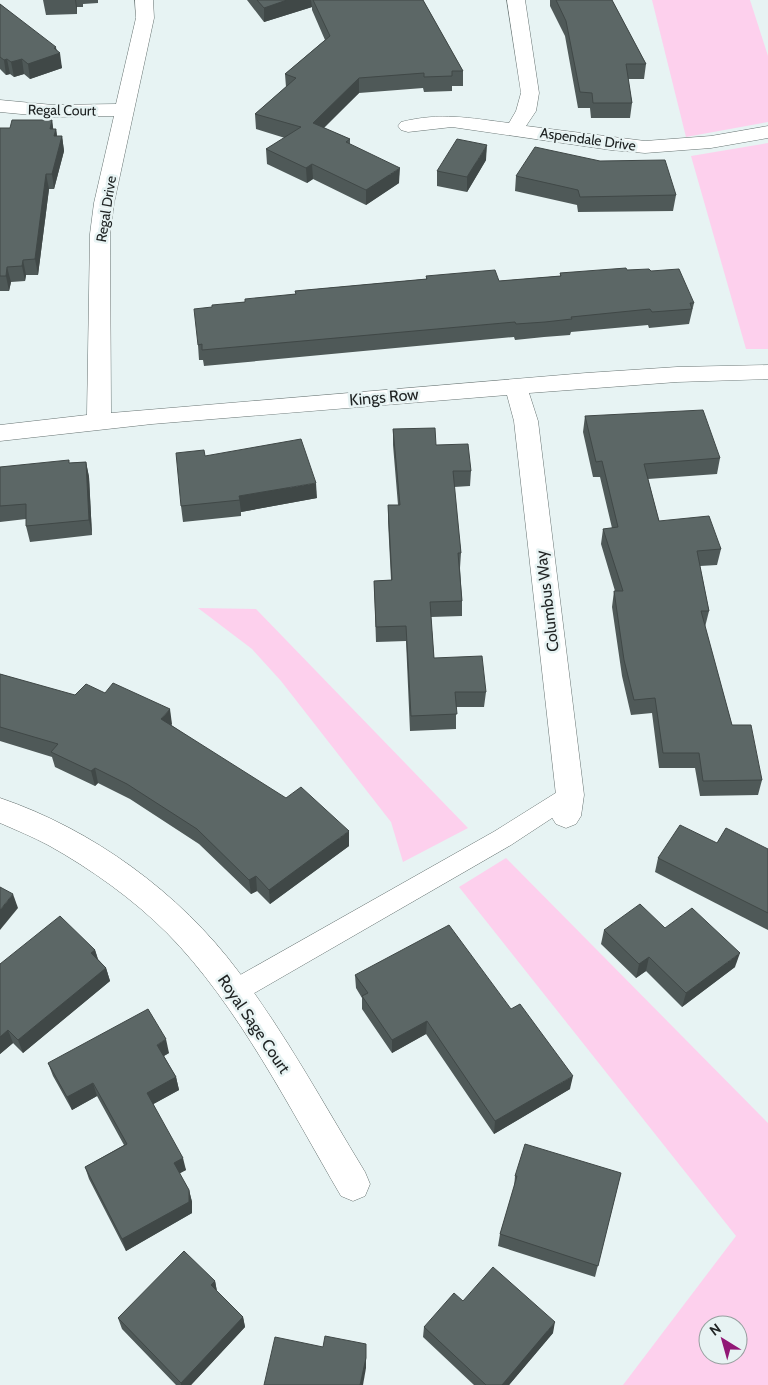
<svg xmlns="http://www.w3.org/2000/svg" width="768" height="1385" font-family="Cabin,sans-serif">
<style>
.green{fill:#fdd0ed;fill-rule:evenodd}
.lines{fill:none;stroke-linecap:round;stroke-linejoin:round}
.lane-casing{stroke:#677372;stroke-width:1}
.street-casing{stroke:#677372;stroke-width:1}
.lane{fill:#fff;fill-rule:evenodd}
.street{fill:#fff;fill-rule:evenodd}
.wall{fill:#4f5958}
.shaded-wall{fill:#404847}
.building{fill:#5c6766;stroke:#404847}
.labels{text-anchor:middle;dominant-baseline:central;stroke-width:5;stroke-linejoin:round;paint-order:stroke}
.far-street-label{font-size:14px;fill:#202424;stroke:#e7f3f3}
.street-label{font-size:16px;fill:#202424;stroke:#e7f3f3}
</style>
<rect width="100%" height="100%" fill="#e7f3f3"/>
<!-- green -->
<g class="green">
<path d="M652,0H750L768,56V122L686,137Z"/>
<path d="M768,143V349H746L691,156Z"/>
<path d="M198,608L256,609L468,828L403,862L391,822L281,681L252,649Z"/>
<path d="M506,858L768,1123V1385H623L736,1236L459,887ZM708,1325H738V1355H708Z"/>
</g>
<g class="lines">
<defs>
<path id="lane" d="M570,786L578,789L581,795L578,801L511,845L244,999L235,1002L226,999L223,991L226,983L495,831L562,789Z"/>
<g id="street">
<path d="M135,0H153L154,18L114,203L110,234L111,413L586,373L677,367L768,365V379L677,382L529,393L538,421L584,795L581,816L576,824L566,828L556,824L551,816L556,795L514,421L507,395L152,424L0,441V425L87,415L90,234L94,203L114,116L53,117L0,112V100L53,105L116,104L136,18Z"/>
<path d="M507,0H525L539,93L536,111L526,126L645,141L711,136L768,126V138L711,148L645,153L611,150L452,127L408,132L401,130L398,126L401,122C441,112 469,118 509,123L516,111L521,93Z"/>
<path d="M0,798C92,829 180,893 238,971C286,1034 324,1105 365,1172L370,1184L365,1196L353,1201L341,1196C290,1109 238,1005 167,933C133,899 91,869 48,845C33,837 16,830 0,823Z"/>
</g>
</defs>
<!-- lane casing -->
<use href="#lane" class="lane-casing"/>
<!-- street casing -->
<use href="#street" class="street-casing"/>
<!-- lane -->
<use href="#lane" class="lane"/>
<!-- street -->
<use href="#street" class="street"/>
</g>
<!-- wall -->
<g class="wall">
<path d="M43,0H98V3L83,4V7H77V14L46,15Z"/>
<path d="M247,0H423L463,71V86H452V91L424,92L423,88L359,93L324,128L350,139V144L399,183L366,205L313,179L307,183L267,164L266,149L285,138L256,129L255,114L286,87L285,74L325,40L312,10V7L264,22Z"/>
<path d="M550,0H612L646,64L644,79H628L632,103L630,118H591L590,108H578L565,36L550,6Z"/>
<path d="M0,4L57,50L62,68L30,79L24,74L14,77L10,74L6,75L0,69Z"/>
<path d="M52,120L53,129H56L57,136H62L64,151L54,189H49L38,275H26L25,281L11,282L9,291H0V128H10Z"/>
<path d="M486,160L467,192L437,186V171Z"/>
<path d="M516,176L676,195L673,211L578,212L577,205L515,191Z"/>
<path d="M627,270L651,271L694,303L689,324L649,328L648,325L571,332L570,335L544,337L515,340L514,337L204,366L203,360H199L198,345L212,307L296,294L295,291L426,279V276L499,281L560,276V273Z"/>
<path d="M585,416L720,458L717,474L648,479L659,521L721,549L717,565L700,566L709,611L705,627L732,725L762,780L758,795L700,796L695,768H659L652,713L631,715L622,676L612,607L614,591H615L601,544L603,529L612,528L600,477H593L583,432Z"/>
<path d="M393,429L436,445L471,471L470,486L454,487L461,553L460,568L462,601V616L431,617L434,658L486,692L484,707H456V729L410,731L406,641L376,642L374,581L391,580L388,521V505H398L393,445Z"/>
<path d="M205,456L317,498L241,512V516L183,522L181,506Z"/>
<path d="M86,462L89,477L92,535L30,542L26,526V519L0,522V467Z"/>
<path d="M0,674L172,724L171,725L349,846L270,904L257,891L251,894L199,844L130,799L98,783L95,786L55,767L52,757L0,741Z"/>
<path d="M717,843L768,849V930L655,872L658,858Z"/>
<path d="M665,928L735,967L682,1007L646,971L636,978L601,944L604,930Z"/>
<path d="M95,950L98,959L106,968L110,981L23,1053L13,1043L0,1054V964Z"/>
<path d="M355,975L570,1089L494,1134L426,1034L392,1053L362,1009V998L356,988Z"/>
<path d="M169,1053L164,1056L176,1077L179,1090L153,1104L186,1170L179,1173L189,1190L192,1202V1213L126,1251L89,1179L85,1167L124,1145L97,1096L72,1110L53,1076L48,1063Z"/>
<path d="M621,1173L595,1277L498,1246L500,1234L514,1188L515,1176Z"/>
<path d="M215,1281L217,1291L243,1317L245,1327L191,1385H176L122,1329L118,1318Z"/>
<path d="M463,1301L553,1333L509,1385H474L423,1337L424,1327Z"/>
</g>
<!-- shaded-wall -->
<g class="shaded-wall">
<path d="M75,0H76L77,7V14Z"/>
<path d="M287,0H311L312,7L264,22V8Z"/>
<path d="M56,47L57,54L60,53L62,68L30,79L28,64Z"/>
<path d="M7,59L10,74L6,75L4,60Z"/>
<path d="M22,59L24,74L14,77L11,62Z"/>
<path d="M359,78V93L313,138V123Z"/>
<path d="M52,120L54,134L56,129L58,143L50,129Z"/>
<path d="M62,136L64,151L54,189L52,174Z"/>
<path d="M487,145L486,160L467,192V177Z"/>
<path d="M312,164L313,179L307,183L306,168Z"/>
<path d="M400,168L399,183L366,205V190Z"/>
<path d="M46,174L49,189L38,275L35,259Z"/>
<path d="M23,260L26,275L25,281L22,266Z"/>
<path d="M7,267L11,282L9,291L6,276Z"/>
<path d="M86,462L89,477L92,535L89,520Z"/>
<path d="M316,483L317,498L241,512L239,496Z"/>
<path d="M170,709L172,724L164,734L161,719Z"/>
<path d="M95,768L98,783L95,786L91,771Z"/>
<path d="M349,831V846L270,904L269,890Z"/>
<path d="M256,876L257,891L251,894L249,880Z"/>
<path d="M13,894L18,908L0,930V910Z"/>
<path d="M95,950L99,963L91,953Z"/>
<path d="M740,953L735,967L682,1007L686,993Z"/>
<path d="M649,957L646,971L636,978L639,964Z"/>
<path d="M106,968L110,981L23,1053L18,1040Z"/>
<path d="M427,1021L426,1034L392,1053V1040Z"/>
<path d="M8,1030L13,1043L0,1054V1037Z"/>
<path d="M166,1039L169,1053L160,1058L157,1045Z"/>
<path d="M573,1076L570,1089L494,1134L495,1121Z"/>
<path d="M176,1077L179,1090L150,1106L147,1093Z"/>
<path d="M93,1083L97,1096L72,1110L67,1097Z"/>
<path d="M183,1158L186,1170L177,1175L174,1163Z"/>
<path d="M189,1190L192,1202V1213L126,1251L122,1239Z"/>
<path d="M215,1281L217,1292L211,1285Z"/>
<path d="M243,1317L245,1327L191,1385H181V1383Z"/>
<path d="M555,1322L553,1333L509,1385H502Z"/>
<path d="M366,1344V1368L363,1385H360Z"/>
</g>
<!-- building -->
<g class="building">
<path d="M257,0H287L264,8Z"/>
<path d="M313,0H423L463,71H452V76L424,77V73L359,78L313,123L350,139L346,142L400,168L366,190L312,164L306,168L266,149L301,127L255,114L296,78L285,74L330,36Z"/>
<path d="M556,0H612L646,64H626L632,103H593L592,93L580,92L566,21Z"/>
<path d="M0,4L56,47L54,48L60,53L28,64L22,59L11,62L7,59L4,60L0,57Z"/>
<path d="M12,120H52L50,129H56L54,136H62L52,174H46L35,259L23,260L22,266L7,267L6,276H0V128H10Z"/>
<path d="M457,139L487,145L467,177L437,171Z"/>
<path d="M535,147L600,161L665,160L676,195L580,197L578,190L516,176Z"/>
<path d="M626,268L627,270L649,269L651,271L679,269L694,303H690L692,309L652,312L650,309L571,317L572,319L545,322L516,324L515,322L202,350V344L198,345L194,309L212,307V305L245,302V299L296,294L295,291L427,279L426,276L495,270L499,281L561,276L560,273Z"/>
<path d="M703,410L720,458L644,464L659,521L709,516L721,549L697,551L709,611H701L732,725H751L762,780L703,781L699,753H663L655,698L634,700L624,660L614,591H623L603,529L618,527L602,461L596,462L585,416Z"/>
<path d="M435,428L436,445L468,444L471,471H453L461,553H458L462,601L430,602L434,658L482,656L486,692H455L457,714L411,716L406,626L376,627L374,581L392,580L388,505H400L393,429Z"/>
<path d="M301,439L316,483L239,496L240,500L181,506L176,453L204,450L205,456Z"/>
<path d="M69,460V463L86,462L89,520L26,526V504L0,506V467Z"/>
<path d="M0,674L75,695L86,684L105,693L113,683L170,709L161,719L286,798L301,787L349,831L269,890L256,876L249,880L197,829L127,784L95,768L91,771L51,752L58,744L0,727Z"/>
<path d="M680,825L717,843L726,828L768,849V913L658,858Z"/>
<path d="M0,887L13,894L0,910Z"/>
<path d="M640,904L665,928L692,908L740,953L686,993L649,957L639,964L604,930Z"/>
<path d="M60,916L95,950L91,953L106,968L18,1040L8,1030L0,1037V964Z"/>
<path d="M449,925L511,1009L520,1004L573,1076L495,1121L427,1021L392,1040L362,996L368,993L355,975Z"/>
<path d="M148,1009L166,1039L157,1045L176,1077L147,1093L183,1158L174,1163L189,1190V1202L122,1239L85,1167L127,1144L93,1083L67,1097L48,1063Z"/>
<path d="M525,1144L621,1173L598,1266L500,1234L517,1176H515Z"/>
<path d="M184,1251L215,1281L211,1285L243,1317L181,1383L118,1318Z"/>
<path d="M493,1267L555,1322L502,1385H486L424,1327L454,1293L463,1301Z"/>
<path d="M325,1336L366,1344V1358L360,1385H264L275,1337L323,1347Z"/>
</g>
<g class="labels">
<!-- far-street labels -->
<g class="far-street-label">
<text transform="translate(62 110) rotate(1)">Regal Court</text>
<text transform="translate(588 139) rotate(8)">Aspendale Drive</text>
<text transform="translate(106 209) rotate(-81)">Regal Drive</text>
</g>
<!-- street labels -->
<g class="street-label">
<text transform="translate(384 397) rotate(-5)">Kings Row</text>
<text transform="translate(547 601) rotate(-97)">Columbus Way</text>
<text transform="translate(254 1024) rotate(56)">Royal Sage Court</text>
</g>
</g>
<!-- north arrow -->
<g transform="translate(723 1340) rotate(323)"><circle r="24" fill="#e7f3f3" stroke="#97a0a0"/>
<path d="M0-4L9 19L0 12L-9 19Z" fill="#911876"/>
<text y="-8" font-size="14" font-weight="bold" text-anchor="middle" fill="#202424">N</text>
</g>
</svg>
